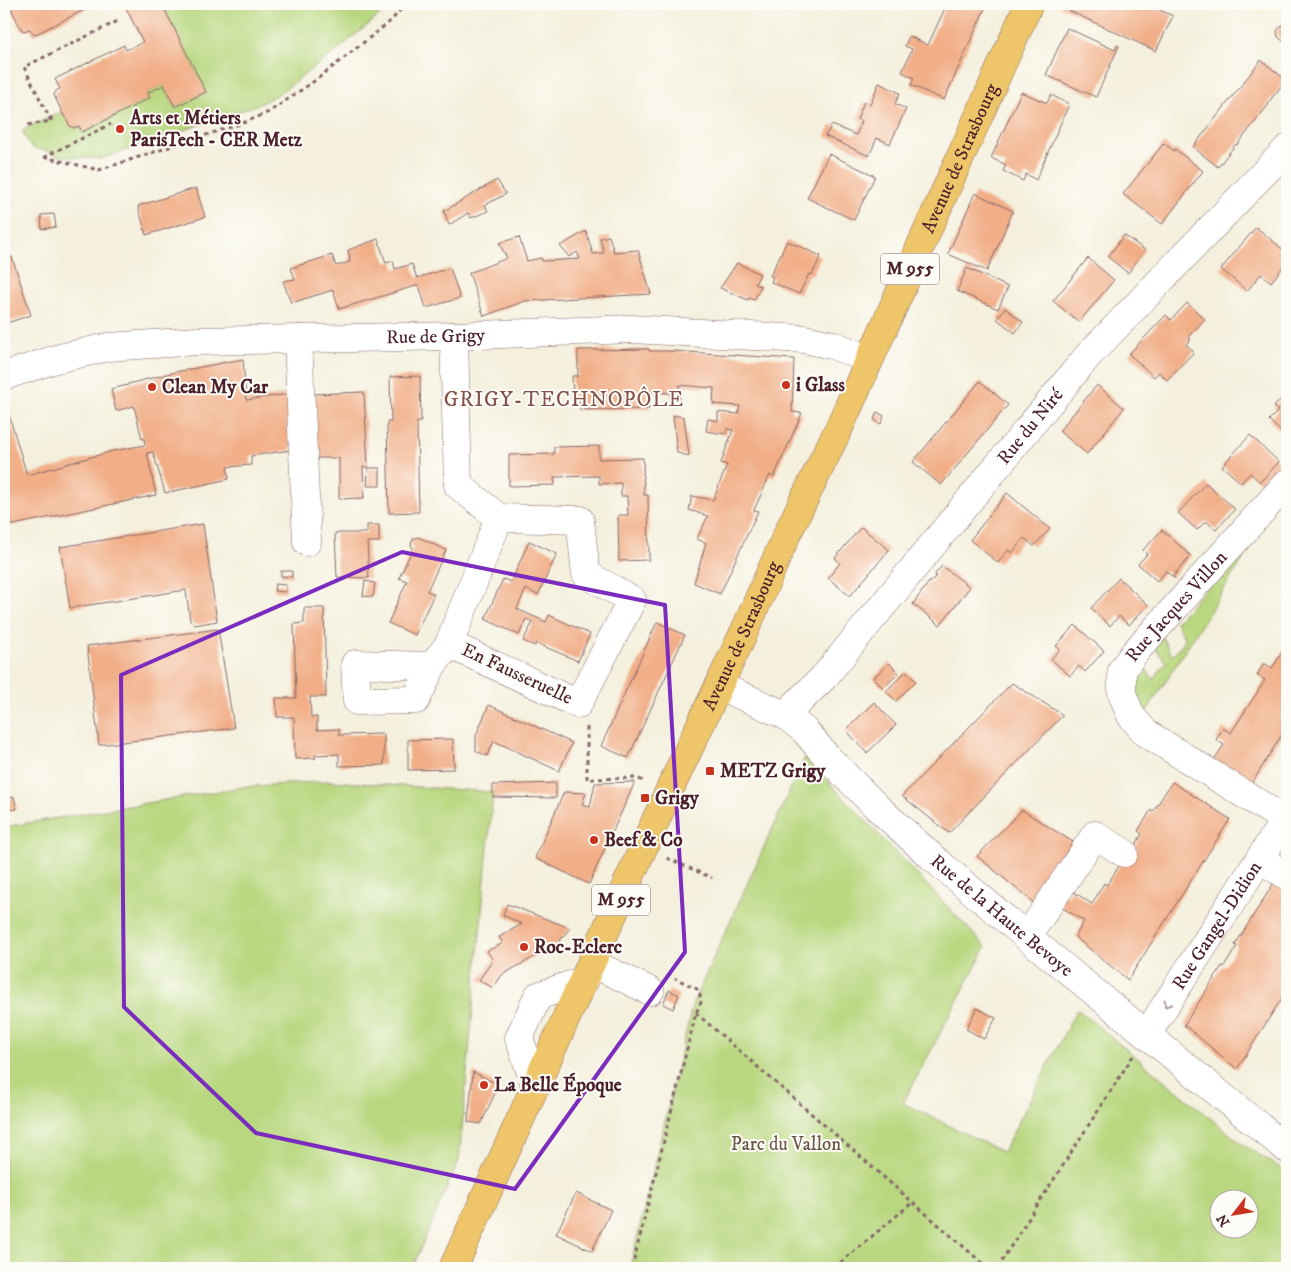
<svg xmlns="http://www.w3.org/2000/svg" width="1291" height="1272" font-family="'IM FELL DW Pica',serif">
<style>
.green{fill:#b8d77e;stroke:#817b54;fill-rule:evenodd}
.building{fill:#f1ae87}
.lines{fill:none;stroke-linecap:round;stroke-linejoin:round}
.minor-casing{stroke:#866869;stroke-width:29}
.major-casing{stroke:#866869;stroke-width:29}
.path{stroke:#866869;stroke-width:3;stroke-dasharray:4 4;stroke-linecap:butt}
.minor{stroke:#fff;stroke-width:28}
.major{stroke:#eec569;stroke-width:28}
.oneway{stroke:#ae9aa0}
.marked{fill:none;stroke:#7b2cbf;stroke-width:4;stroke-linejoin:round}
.poi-dot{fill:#c8321e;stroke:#fdfcf7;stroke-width:2}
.labels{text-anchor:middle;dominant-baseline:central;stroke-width:4;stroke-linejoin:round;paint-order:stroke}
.shield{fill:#fdfcf7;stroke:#806168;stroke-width:1}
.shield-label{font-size:18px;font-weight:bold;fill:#4a1f2b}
.poi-label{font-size:19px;font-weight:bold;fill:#4a1f2b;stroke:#fdfcf7;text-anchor:start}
.street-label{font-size:19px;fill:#4a1f2b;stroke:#fdfcf7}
.park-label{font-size:19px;fill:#6b5644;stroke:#fdfcf7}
.quarter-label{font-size:21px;letter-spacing:1px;fill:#84514b;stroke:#fdfcf7}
</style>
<rect width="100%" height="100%" fill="#fdfcf7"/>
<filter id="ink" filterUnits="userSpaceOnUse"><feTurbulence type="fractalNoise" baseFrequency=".02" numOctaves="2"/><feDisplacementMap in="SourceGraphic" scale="10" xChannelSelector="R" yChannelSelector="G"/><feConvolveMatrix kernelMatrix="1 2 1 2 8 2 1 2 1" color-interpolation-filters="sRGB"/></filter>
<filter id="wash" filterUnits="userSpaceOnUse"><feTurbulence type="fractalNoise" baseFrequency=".0096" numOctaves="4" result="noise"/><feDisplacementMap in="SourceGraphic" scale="20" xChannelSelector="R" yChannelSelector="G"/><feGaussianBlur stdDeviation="1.12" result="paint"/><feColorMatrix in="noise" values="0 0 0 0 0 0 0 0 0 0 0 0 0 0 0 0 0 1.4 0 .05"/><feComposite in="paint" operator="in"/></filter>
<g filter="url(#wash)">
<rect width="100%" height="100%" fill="#f4f0dd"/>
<!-- green -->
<g class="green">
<path d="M162,4H393L335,52L281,92L260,104L100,159L60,156L44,150L35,149L30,146L22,130L62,112L70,126L74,128L79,126L82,132L150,98L147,93L164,85L175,107L206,92Z"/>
<path d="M1252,538L1255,540L1143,717L1132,681L1140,661L1153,679L1166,663L1154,646L1162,637L1172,656L1185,640L1176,622Z"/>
<path d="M805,757L986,947L903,1103L1003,1152L1077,1009L1242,1144L1287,1172V1268H630L693,1003ZM1218,1200H1248V1230H1218Z"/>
<path d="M329,781L493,792L459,1160L412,1268H4V827L243,787Z"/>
</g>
<g id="blocks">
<!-- building -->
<g class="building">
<path d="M9,4H96L34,35L30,29L24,31L21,29Z"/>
<path d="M124,4H162L206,92L175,107L164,85L147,93L150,98L82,132L79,126L74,128L70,126L62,112L54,95L56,91L60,89L55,79L124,45L126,50L143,42Z"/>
<path d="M947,4H987L944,100L911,85L914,78L902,72L912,49L905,46L909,36L928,45Z"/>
<path d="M1061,4H1146L1173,16L1156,51L1059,6Z"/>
<path d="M1282,25L1285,27L1287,25V44L1278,37L1277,31Z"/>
<path d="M1067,28L1115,50L1117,45L1119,46L1096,97L1046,75Z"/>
<path d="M1261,60L1286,80L1268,103L1269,104L1237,145L1236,144L1218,167L1193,147Z"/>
<path d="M879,83L900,93L895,104L906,109L890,144L877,138L869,156L825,136L832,125L856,135L862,121L857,119L864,102L870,104Z"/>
<path d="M1021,92L1047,103L1051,95L1069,104L1036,180L1026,174L1023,181L1003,171L1006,165L991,158Z"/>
<path d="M1164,143L1174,151L1175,149L1203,171L1162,224L1123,194Z"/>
<path d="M829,154L875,176L854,220L807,198Z"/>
<path d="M497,180L506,194L485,205L488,211L471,218L468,213L449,225L444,211Z"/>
<path d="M196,188L205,217L146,235L138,206Z"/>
<path d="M975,193L1013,211L987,271L948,254Z"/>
<path d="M54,214L56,227L42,229L41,215Z"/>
<path d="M1256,227L1287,253V262L1271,282L1261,274L1247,291L1221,269Z"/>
<path d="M586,231L593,254L604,253L600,238L609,236L614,252L638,250L651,294L525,301L484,316L469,273L507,258L499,243L519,237L527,261L541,258L542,261L580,259L577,252L569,257L560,246Z"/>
<path d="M1124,235L1145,250L1128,273L1108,257Z"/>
<path d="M378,239L386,263L393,261L395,269L412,264L417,278L450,268L460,298L426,308L419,285L339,309L333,290L291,303L283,281L295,279L291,268L332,255L336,266L346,263L350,262L349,259L350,258L348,250Z"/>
<path d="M787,241L821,256L812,275L809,274L799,294L771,282L773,277L770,276Z"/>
<path d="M12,257L31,315L4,324V259Z"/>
<path d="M1088,258L1114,280L1079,322L1053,301Z"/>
<path d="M737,263L760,274L755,284L761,286L754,300L749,298L748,300L720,288Z"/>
<path d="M967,268L1008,287L998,309L957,291Z"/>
<path d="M1187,303L1205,319L1188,337L1191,339L1186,344L1194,352L1167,380L1159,372L1154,377L1129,354L1166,315L1171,320Z"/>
<path d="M1005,308L1023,322L1015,333L997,319Z"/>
<path d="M649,349V351H673L794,359L792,412L802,413L774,477L770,475L754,510L758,511L720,594L694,583L706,543L697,539L708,516L689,510L692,496L713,500L727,465L721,463L733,430L727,429L725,434L706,431L708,419L718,421V412L738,414L740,406L713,404L714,388L679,385L680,402L672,403L671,393L649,392V409L580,410L579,396L573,397L572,376H578V350Z"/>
<path d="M243,359L246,400L289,394L291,450L251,456V465L227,467L229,479L165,493L153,452L147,453L156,495L4,527V416L9,415L27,475L113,451L145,445L144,438L142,439L134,406L116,411L111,389L128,385V384L175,372Z"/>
<path d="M420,376L421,422H417L419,512L389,513L387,422H391L390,377Z"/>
<path d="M980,381L1008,405L941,485L913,462Z"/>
<path d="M1097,385L1124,408L1087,454L1059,431Z"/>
<path d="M364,392L368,467H363L364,498L339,499V458H316L313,394Z"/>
<path d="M1287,392V438L1269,420L1278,411L1274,407Z"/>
<path d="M877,412L884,416L881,424L874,420Z"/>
<path d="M673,415L684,417L689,456L677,453Z"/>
<path d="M1250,435L1279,462L1260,482L1250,473L1241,483L1222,466Z"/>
<path d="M599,446V459L643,458L644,495H648L649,560L619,561L618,515H628L627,496H621V483L599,484V476L554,477L555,485L509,486V455L554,454V447Z"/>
<path d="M368,468H380V486H367Z"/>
<path d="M1206,483L1235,509L1216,530L1206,521L1197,530L1178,513Z"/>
<path d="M1007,493L1050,529L1034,546L1024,538L1012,553L1008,550L998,563L970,540Z"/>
<path d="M203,524L217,621L195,625L190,621L186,590L70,608L60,547Z"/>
<path d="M367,525H379V542H367L369,578L337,577L335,533H367Z"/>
<path d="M861,527L889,550L850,596L828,578L840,563L835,558Z"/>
<path d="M1162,530L1191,556L1173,576L1175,579L1166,571L1157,581L1138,564L1147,554L1143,550Z"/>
<path d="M418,537L446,550L427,591L434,594L415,635L388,623L407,581L399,578L413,548L411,544L413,539Z"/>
<path d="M529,541L557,554L538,595L526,589L517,609L546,622L549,615L590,634L578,661L536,643L535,646L523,641L533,622L526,619L519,635L485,619L503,579L511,582Z"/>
<path d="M942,566L970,587L940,625L913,604L929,582H931L936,576L935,574Z"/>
<path d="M281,571H292V577L281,576Z"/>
<path d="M1119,578L1148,605L1129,625L1119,616L1110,626L1091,608Z"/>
<path d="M365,581L375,583L373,597L363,596Z"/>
<path d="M275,584L286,585V592L274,591Z"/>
<path d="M304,608H324L326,697H310L311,717H317V730L339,729V735L384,734V765L339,766V754L315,755L316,758L295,759L294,717H277L276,698H296L294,624L304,623Z"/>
<path d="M657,622L685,635L628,758L601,746Z"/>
<path d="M1075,625L1104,651L1085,672L1079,666L1070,676L1051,659L1060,649L1056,646Z"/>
<path d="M218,629L234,728L99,745L87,646Z"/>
<path d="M1283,651L1287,654V726L1251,785L1213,761L1224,745L1216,740L1223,728L1231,733L1265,680L1257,675L1264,663L1272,668Z"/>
<path d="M889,663L899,673L883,688L873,678Z"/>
<path d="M906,671L916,681L896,701L886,691Z"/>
<path d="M1012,683L1063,715L949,833L902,796Z"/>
<path d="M874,702L896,725L867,753L846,730Z"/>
<path d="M489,705L572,743L559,771L494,741L487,756L476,751V735Z"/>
<path d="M453,739L454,769L408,770V740Z"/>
<path d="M635,782L589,884L535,858L564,792L586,793L582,804L590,807L595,783Z"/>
<path d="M1172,782L1230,819L1128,980L1075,937L1084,921L1061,907L1034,903L977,856L1022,810L1073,842L1047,883L1067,896L1071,890L1092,904L1104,883L1107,885L1131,847L1133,849L1142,834L1138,831L1151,810L1153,812Z"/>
<path d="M556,783V798L493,797V785Z"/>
<path d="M14,797L17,809L4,811V799Z"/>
<path d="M1275,881L1287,889V990L1237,1069L1184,1025L1222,966L1224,967L1237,946L1235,945Z"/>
<path d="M507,904L570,928L557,944L502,975L493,988L479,980L493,960L487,951L503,943L499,937L522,924L503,915Z"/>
<path d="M669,990L679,995L673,1009L663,1004Z"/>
<path d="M977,1008L996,1018L984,1039L966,1029Z"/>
<path d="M473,1072L497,1084L496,1091L481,1124L468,1122Z"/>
<path d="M576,1193L611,1210L592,1251L556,1234Z"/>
</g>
</g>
</g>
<g filter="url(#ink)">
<use href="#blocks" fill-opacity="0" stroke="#866869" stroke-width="1"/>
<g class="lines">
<defs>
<g id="minor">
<path d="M454,336L458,485L499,518L580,520L586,574L632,600L578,704L449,644L499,518"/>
<path d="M298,339L307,542"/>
<path id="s1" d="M4,376L56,359L108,347L198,341L454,336L632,329L804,339L832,345L870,359"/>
<path d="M432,666L416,700L357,701L355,664L432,666L449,644"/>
<path id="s2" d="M719,686L785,715L805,731L828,758L877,807L932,857L1027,937L1287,1149"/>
<path id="s3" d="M785,715L824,677L1087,357L1287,149"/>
<path id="s4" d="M1285,820L1146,733L1131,716L1122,693V670L1135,652L1287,483"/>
<path d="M1260,859L1287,876"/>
<path d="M1027,937L1095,835L1124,853"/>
<path d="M592,963L650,991"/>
<path id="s5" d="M1147,1034L1287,816"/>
<path d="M536,1087L519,1038L538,996L585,980"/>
</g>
<g id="major">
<path id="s6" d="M453,1268L669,791L745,630L788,532L839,428L1029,4"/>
</g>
</defs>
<!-- minor casing -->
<use href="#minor" class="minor-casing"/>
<!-- major casing -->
<use href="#major" class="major-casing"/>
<!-- path -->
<g class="path">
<path d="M51,121L24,67L120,20"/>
<path d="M28,125L51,121V114"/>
<path d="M44,157L99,170L243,123L269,112L316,80L392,20L405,4"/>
<path d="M44,157L111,124"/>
<path d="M587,727V779L637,778L645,782"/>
<path d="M667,858L712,878"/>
<path d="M696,1013L988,1268"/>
<path d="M632,1268L696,1013L702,1000L697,989L675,978"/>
<path d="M834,1268L913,1202"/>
<path d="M997,1268L1133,1056"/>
</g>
<!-- minor -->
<use href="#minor" class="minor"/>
<!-- major -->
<use href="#major" class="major"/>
</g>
<!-- one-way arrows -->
<defs><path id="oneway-chevron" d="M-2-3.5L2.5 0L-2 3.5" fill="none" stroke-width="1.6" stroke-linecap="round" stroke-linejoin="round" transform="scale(1.25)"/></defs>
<use class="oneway" href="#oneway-chevron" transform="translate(1167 1004) rotate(123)"/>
</g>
<!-- marked area -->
<path class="marked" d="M402,552L665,605L685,952L515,1189L256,1133L124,1007L121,675Z"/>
<!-- markers -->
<g class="poi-dot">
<circle cx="120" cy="129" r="5"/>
<circle cx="786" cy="385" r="5"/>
<circle cx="152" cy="387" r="5"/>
<rect x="705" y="766" width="10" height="10" rx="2.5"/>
<rect x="640" y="793" width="10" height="10" rx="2.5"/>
<circle cx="594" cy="840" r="5"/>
<circle cx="524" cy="947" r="5"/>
<circle cx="484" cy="1085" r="5"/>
</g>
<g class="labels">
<!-- shield labels -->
<g class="shield">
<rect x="881" y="253.5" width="58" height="31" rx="4"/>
<rect x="592" y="884.5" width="58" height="31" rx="4"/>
</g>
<g class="shield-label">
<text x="910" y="269">M 955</text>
<text x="621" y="900">M 955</text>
</g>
<!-- poi labels -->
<g class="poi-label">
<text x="130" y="118">Arts et Métiers<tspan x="130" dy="22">ParisTech - CER Metz</tspan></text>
<text x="796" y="385">i Glass</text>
<text x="162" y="387">Clean My Car</text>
<text x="720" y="771">METZ Grigy</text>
<text x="655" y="798">Grigy</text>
<text x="604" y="840">Beef &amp; Co</text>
<text x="534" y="947">Roc-Eclerc</text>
<text x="494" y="1085">La Belle Époque</text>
</g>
<!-- street labels -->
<g class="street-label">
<text stroke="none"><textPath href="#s6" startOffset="1220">Avenue de Strasbourg</textPath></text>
<text stroke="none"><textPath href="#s1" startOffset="436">Rue de Grigy</textPath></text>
<text stroke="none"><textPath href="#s3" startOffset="379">Rue du Niré</textPath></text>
<text stroke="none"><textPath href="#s4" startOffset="318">Rue Jacques Villon</textPath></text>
<text stroke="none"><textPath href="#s6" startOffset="695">Avenue de Strasbourg</textPath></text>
<text transform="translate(517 674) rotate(25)">En Fausseruelle</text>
<text stroke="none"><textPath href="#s2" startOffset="368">Rue de la Haute Bevoye</textPath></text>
<text stroke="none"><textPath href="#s5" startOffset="129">Rue Gangel-Didion</textPath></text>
</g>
<!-- park labels -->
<g class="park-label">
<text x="786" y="1144">Parc du Vallon</text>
</g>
<!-- quarter labels -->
<g class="quarter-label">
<text x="564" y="400">GRIGY-TECHNOPÔLE</text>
</g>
</g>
<!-- margin -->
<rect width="1291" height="1272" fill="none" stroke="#fdfcf7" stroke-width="20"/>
<!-- north arrow -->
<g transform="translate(1234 1214) rotate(239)"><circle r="24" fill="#fdfcf7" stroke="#b5a4a5"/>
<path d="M0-4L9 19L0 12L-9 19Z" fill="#c8321e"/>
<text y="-8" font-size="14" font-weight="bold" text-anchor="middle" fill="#4a1f2b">N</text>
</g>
</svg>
